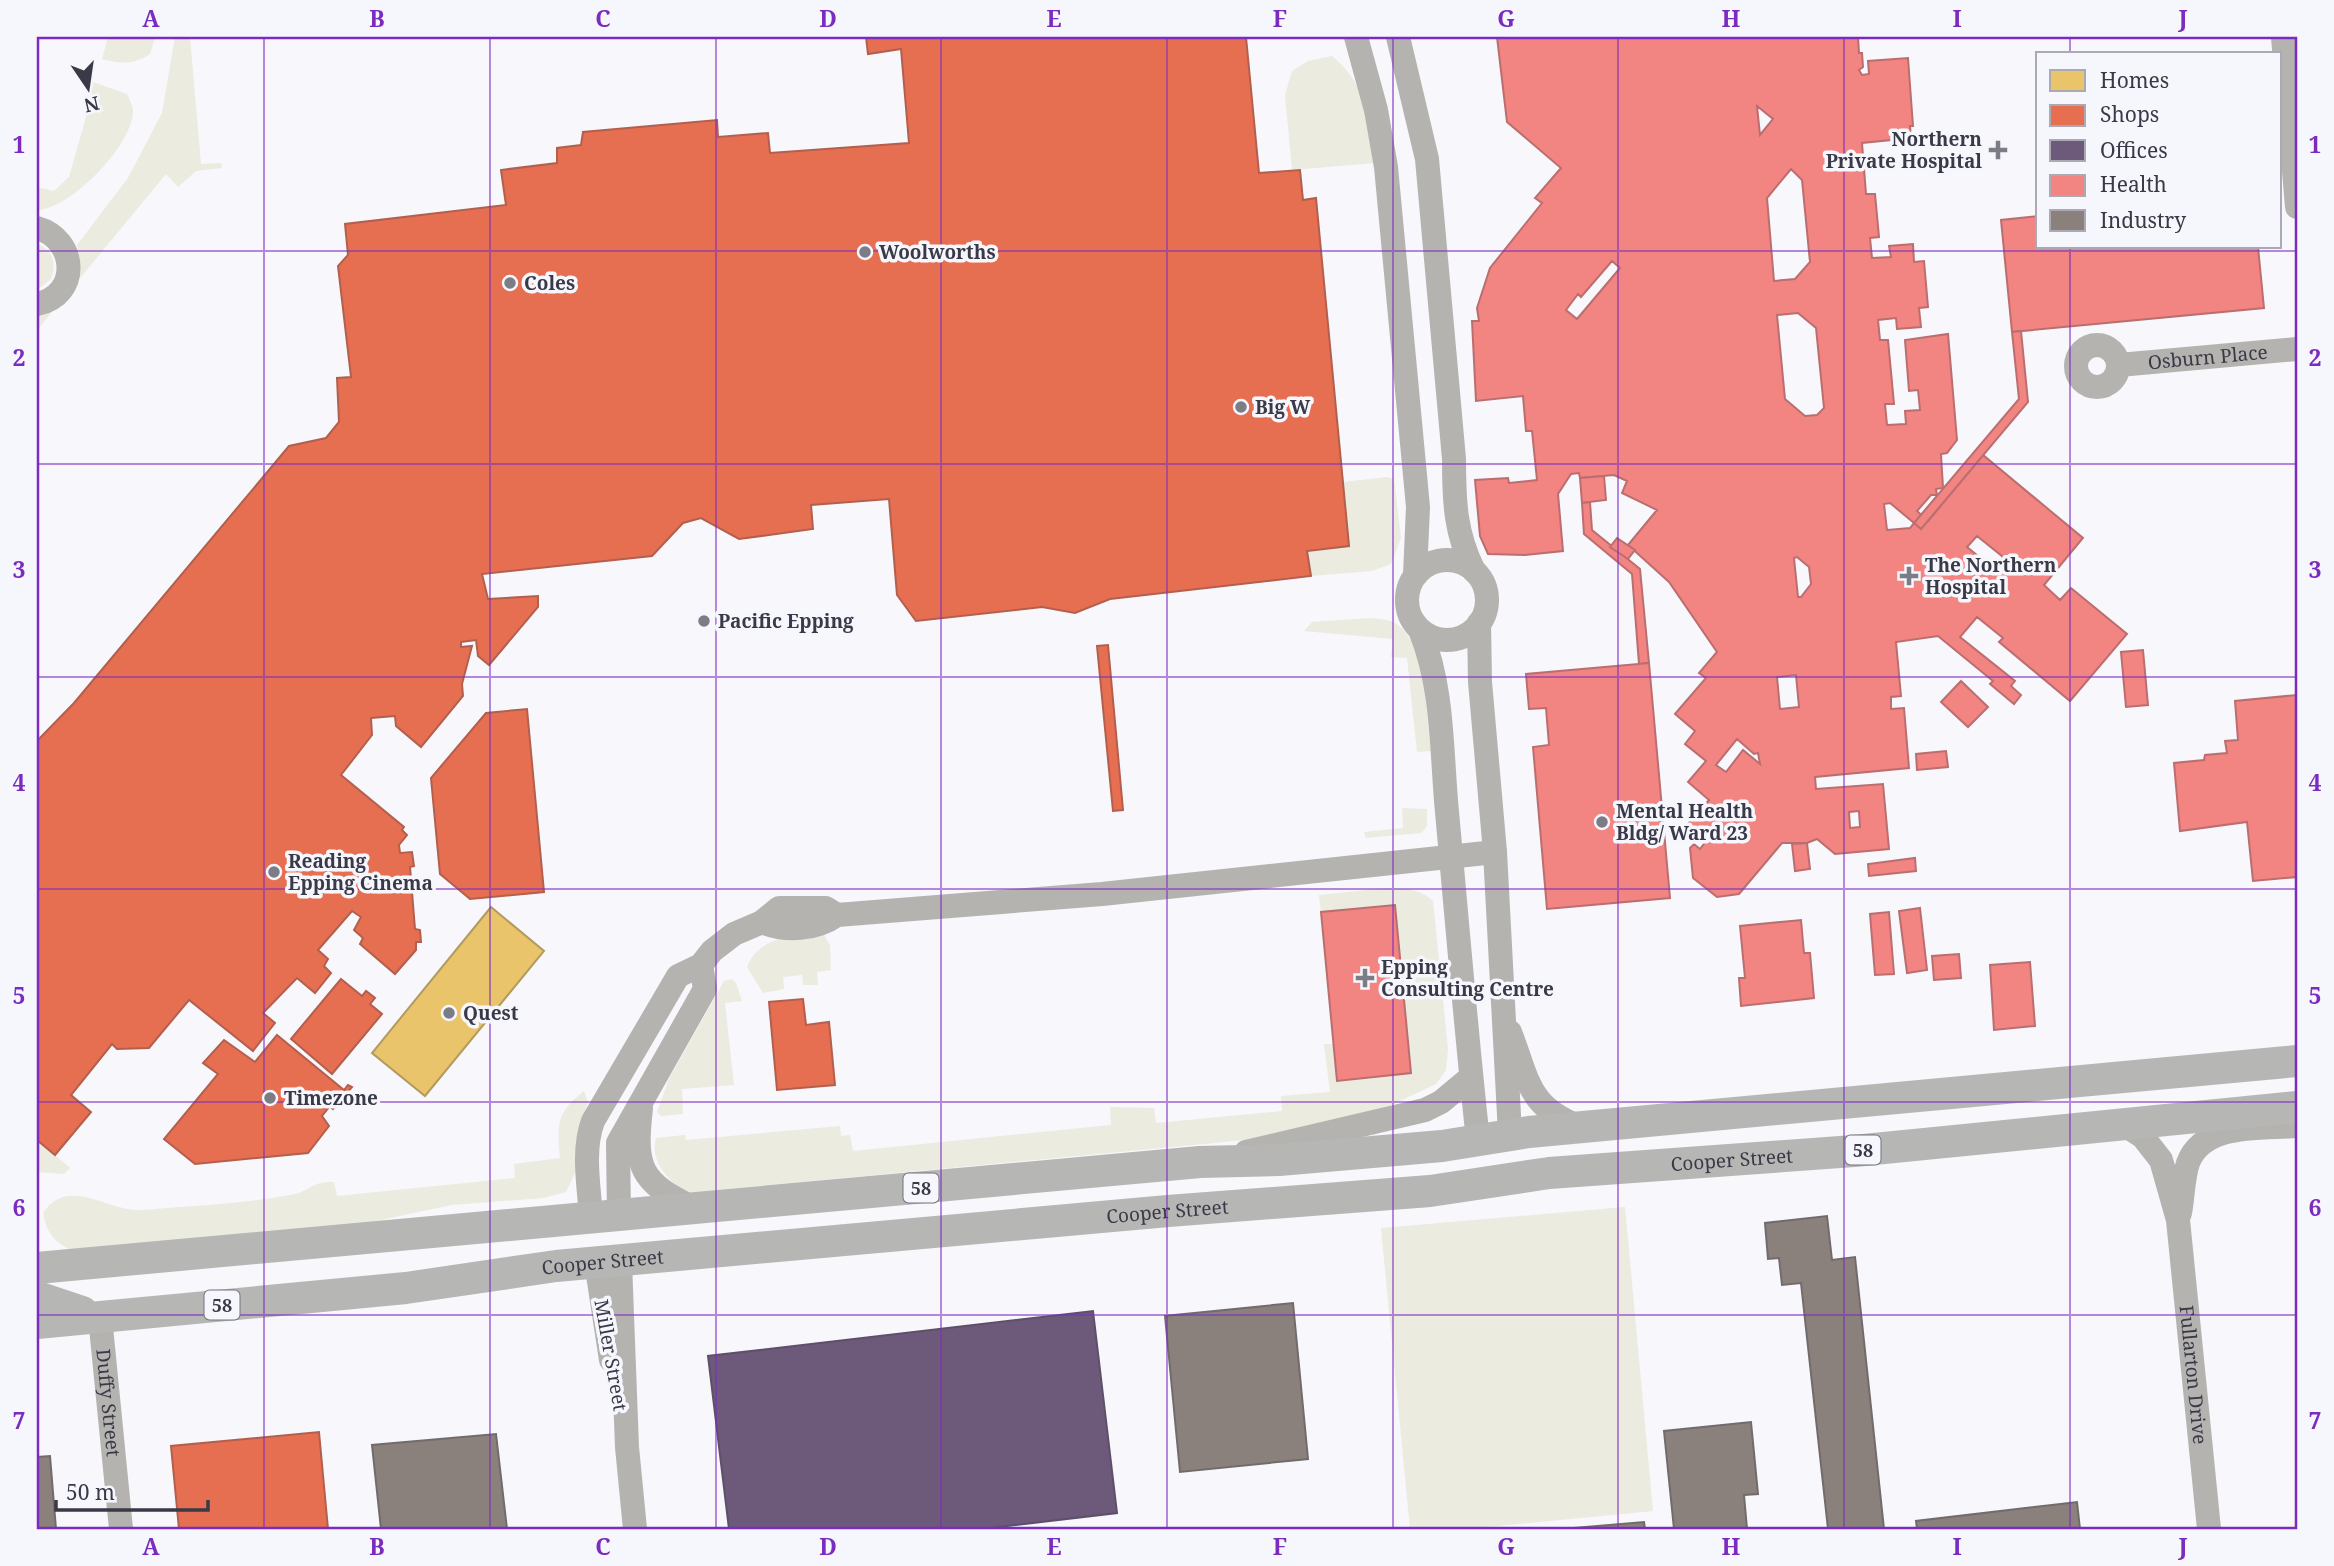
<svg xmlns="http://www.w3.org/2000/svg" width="2334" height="1566" font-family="'Noto Serif',serif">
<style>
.green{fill:#ebebdf}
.homes{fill:#e9c46a;stroke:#b49a60;stroke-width:2}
.shops{fill:#e76f51;stroke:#b35f4e;stroke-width:2}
.offices{fill:#6d597a;stroke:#5e4f6b;stroke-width:2}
.health{fill:#f28482;stroke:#bb6e70;stroke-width:2;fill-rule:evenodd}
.industry{fill:#8a817c;stroke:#726b6c;stroke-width:2}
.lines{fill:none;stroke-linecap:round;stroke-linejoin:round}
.minor{stroke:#b4b3b0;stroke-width:24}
.major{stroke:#b6b6b4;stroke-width:32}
.grid{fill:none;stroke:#7b2cbf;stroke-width:2;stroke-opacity:0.55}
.poi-dot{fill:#7c7c86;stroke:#f6f6fd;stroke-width:2.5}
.labels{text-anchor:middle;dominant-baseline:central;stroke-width:7;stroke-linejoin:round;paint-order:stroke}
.shield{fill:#f6f6fd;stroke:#72727e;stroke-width:2}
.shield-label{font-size:18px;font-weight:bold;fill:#3a3947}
.poi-label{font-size:19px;font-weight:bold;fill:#3a3947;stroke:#f6f6fd;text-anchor:start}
.street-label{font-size:19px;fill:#3a3947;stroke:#f6f6fd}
.neatline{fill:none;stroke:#7b2cbf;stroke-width:2.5}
.grid-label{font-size:23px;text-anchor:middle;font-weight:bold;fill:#7b2cbf}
</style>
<rect width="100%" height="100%" fill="#f7f7fc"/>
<!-- green -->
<g class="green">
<path d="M108,37H155L150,54C133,65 121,64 102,59Z"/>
<path d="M175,37H190L201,164L221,163L222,168L196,171L178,187L166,174L37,330V315L80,260L77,245L128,178L162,113Z"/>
<path d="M1332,56C1369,87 1367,118 1374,163L1292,170L1285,95L1292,71L1308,61Z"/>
<path d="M90,81L127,94C129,98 132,105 133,109C135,143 70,210 37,210V187L54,191L69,177L92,96L87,94Z"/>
<path d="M37,244C53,250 57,263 51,279L37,290Z"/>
<path d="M1387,477L1394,479L1401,538L1391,564L1372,571L1311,576L1307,551L1348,545L1343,482Z"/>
<path d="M1371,618C1377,619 1387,619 1393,622C1428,640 1427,716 1431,751L1417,752L1407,658L1391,657L1393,639L1304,631L1312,622Z"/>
<path d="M1402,808L1427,809V826L1421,833L1366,838L1364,832L1403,828Z"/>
<path d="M1386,888C1404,889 1420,888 1433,901L1448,1049L1446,1070L1436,1084L1385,1108L1246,1140L686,1193C668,1179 650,1163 656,1138L685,1135L686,1140L840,1126L841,1136L850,1135L853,1151L1111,1125L1110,1107L1154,1108L1156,1123L1282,1111L1281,1096L1330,1092L1324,1044H1334L1338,1081L1411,1073L1395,906L1321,912L1319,895Z"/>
<path d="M823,933L830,945L831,970L817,972L818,985H803L802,975L783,977L784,989L763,993L747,967C758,937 795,934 823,933Z"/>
<path d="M732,979L736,983L742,1001L725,1003L734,1085L682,1089L683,1114L661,1116L657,1112L669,1079L724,981Z"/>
<path d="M584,1091L588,1102L578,1132L577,1169L566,1192L543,1198L451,1205L372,1222L71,1250C54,1241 47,1234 43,1213C69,1175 107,1212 141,1210C190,1206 242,1204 290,1195C312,1191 311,1181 334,1182L337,1196L515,1178L514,1164L560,1158C557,1124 556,1113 584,1091Z"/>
<path d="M37,1140L70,1168L64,1174L37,1172Z"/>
<path d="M1625,1207L1653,1511L1466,1529H1410L1381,1228Z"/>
</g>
<!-- homes -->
<path class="homes" d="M491,907L544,951L425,1096L372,1053Z"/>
<!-- shops -->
<g class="shops">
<path d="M866,37H1246L1259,173L1300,170L1303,200L1316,198L1349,546L1307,551L1311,576L1110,599L1075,613L1042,607L916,621L897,595L889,499L811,505L813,529L739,539L701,518L683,523L652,556L482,574L488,599L538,596V607L489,665L478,656L476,640L461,642V647L472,646L462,684L463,696L421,747L396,726L395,716L371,718L372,735L341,775L404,827L402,830L407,835L399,845L400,853L412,852L414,866L410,867L415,929L420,930L421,942H416V950L395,974L360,944L363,938L354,930L361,917L352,911L318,950L328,959L324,966L331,973L315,993L297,978L263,1013L275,1023L253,1051L189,1000L149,1048L117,1049L112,1044L71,1095L91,1112L55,1155L37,1140V741L74,703L289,446L326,438L339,422L337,378L351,377L338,266L348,255L345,224L506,205L501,170L557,163V148L581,145L583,132L717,120L718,137L768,133L770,153L909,143L901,49L868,54Z"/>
<path d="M1108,645L1123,810L1113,811L1097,646Z"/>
<path d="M527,709L544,892L470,899L440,874L431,778L486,713Z"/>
<path d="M341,979L362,996L366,991L375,998L370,1004L382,1014L332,1074L291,1039Z"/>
<path d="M803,999L806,1025L829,1022L835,1085L777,1090L769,1002Z"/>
<path d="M277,1035L344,1090L348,1085L352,1087L333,1109L330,1106L322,1116L329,1126L308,1153L195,1164L164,1139L218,1074L203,1063L224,1040L255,1062Z"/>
<path d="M319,1432L328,1529H179L171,1446Z"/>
</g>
<!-- offices -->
<path class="offices" d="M1093,1311L1117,1513L982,1529H729L708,1356Z"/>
<!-- health -->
<g class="health">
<path d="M1497,37H1858L1859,53H1862L1863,67L1859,70L1862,75L1869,74L1868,61L1908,58L1913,126H1910L1911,138L1862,143L1866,194H1875L1879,237L1870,238L1872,258L1891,257L1889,246L1913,244L1914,262L1924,261L1928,307L1919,308L1921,327L1897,329L1896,318L1878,320L1880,340H1888L1894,404H1885L1887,425L1906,424L1905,411L1920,410L1918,390L1909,391L1905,340L1948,334L1957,440L1947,453L1941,454L1943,488L1936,489L1937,495H1931L1917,511L1928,521L1983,455L2083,538L2044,585L2060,600L2071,588L2127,634L2070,701L1999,642L2003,638L1977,617L1960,637L2015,681L2011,686L2021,695L2014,704L1990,684L1993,681L1938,636L1896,642L1901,696L1891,697V709L1904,708L1909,768L1815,777L1816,789L1883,784L1889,849L1835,854L1817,839L1807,843H1782L1739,894L1717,897L1693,878L1690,848L1694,844L1700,849L1706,841L1687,825L1709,800L1688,782L1706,761L1685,744L1695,731L1675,714L1706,678L1699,673L1717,652L1669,582L1628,545L1657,510L1622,493L1627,481L1614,475L1580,478L1579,473L1571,474L1558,494L1563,551L1525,555L1488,554L1480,536L1475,480L1508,478L1509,483L1537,480L1532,431H1526L1523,396L1476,401L1472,321H1479L1477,308L1490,268L1542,203L1535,198L1561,168L1507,122ZM1757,106L1773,119L1760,135ZM1791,169L1802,180L1810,262L1795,279L1774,281L1767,198ZM1612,261L1620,268L1577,319L1566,310L1578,294L1581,297ZM1798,313L1816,328L1824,408L1817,415L1805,416L1785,399L1777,315ZM1890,503L1914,523L1910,528L1887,530L1884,504ZM1977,536L2003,557L1994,569L1967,547ZM1797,557L1809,567L1811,584L1801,597H1798L1794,558ZM1796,675L1799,707L1780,709L1777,677ZM1737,739L1754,754L1758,753L1760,764L1743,750L1726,772L1716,765ZM1859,811L1860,827L1850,828L1849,812Z"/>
<path d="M2038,216V247H2258L2264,308L2012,332L2001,220Z"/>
<path d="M2021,331L2028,402L1921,529L1914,523L2019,399L2012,332Z"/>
<path d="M1604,476L1606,500L1582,503L1580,478Z"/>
<path d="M1590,502L1592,530L1640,569L1649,663L1639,664L1632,574L1584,534L1582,503Z"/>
<path d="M1617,538L1635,550L1628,559L1610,547Z"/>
<path d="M2143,650L2148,705L2126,707L2121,652Z"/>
<path d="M1649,663L1670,898L1547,909L1533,747L1549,745L1546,708L1529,709L1526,674Z"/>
<path d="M1961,681L1988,707L1968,727L1941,702Z"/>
<path d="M2297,695V877L2253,881L2247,822L2180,831L2174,763L2204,760L2205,755L2227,753L2225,741L2238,740L2235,701Z"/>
<path d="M1946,751L1948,767L1917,770L1916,754Z"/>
<path d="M1807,843L1810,869L1795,871L1792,844Z"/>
<path d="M1915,858L1916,871L1869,876L1868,864Z"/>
<path d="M1395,905L1411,1073L1337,1081L1321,912Z"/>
<path d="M1920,908L1927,970L1907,973L1899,911Z"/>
<path d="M1889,912L1894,974L1875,975L1870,914Z"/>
<path d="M1801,920L1804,953H1810L1814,998L1741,1006L1739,978H1745L1740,926Z"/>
<path d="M1959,954L1961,978L1934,980L1932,956Z"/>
<path d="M2030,962L2035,1026L1994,1030L1990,965Z"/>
</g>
<!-- industry -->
<g class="industry">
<path d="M1827,1216L1832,1260L1855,1257L1884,1529H1828L1801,1283L1782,1285L1779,1258L1768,1259L1765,1223Z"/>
<path d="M1293,1303L1308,1459L1180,1472L1165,1316Z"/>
<path d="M1751,1422L1758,1494L1744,1495L1747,1529H1674L1664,1431Z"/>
<path d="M496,1434L507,1529H381L372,1445Z"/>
<path d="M50,1456L56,1529H37V1457Z"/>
<path d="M2077,1502L2080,1529H1917L1916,1521Z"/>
<path d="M1644,1522L1645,1529H1562Z"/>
</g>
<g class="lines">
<!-- minor -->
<g class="minor">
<path d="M1356,37L1376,110L1386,167L1418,507L1415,575"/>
<path d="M1398,37L1427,159L1454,459C1454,501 1455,533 1474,571"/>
<path d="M2283,37L2297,207"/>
<path d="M37,228C77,239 81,295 37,304"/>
<circle cx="2097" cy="366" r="21"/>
<path id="s1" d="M2119,365L2297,349"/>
<circle cx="1447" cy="600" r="40"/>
<path d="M1479,623L1480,682L1495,852L1510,1134"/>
<path d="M1420,630C1444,689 1441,750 1447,812C1457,921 1466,1031 1478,1140"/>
<path d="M762,922C785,932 816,930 837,915L1102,894L1495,852"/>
<path d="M1510,1032C1529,1081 1527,1106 1580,1127"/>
<path d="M641,1108C634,1168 640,1182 694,1208"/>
<path id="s2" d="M2123,1124L2143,1137L2161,1160L2178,1220L2209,1529"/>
<path d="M1246,1152L1425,1110L1441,1102L1471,1077"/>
<path d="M2180,1213C2183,1197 2183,1178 2188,1163C2203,1122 2262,1129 2297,1126"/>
<path d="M619,1216L618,1143L705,989L701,965"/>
<path d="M591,1217C589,1186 582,1151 593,1121L678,976L701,965L712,951L734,934L762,922L779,908H826L837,915"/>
<path d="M596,1262L611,1360"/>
<path d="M620,1262L627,1447L635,1529"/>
<path id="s3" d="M100,1317L121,1529"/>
</g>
<!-- major -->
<g class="major">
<path d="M37,1268L1200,1162L1279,1160L1442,1146L1529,1132L2297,1061"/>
<path d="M37,1297L82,1312"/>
<path id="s4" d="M37,1323L406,1288L556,1266L1168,1211L1430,1191L1549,1173L1854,1151L2297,1107"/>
</g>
</g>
<!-- grid -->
<path class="grid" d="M264,37V1529M490,37V1529M716,37V1529M941,37V1529M1167,37V1529M1393,37V1529M1618,37V1529M1844,37V1529M2070,37V54M2070,247V1529M37,251H2297M37,464H2297M37,677H2297M37,889H2297M37,1102H2297M37,1315H2297"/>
<!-- markers -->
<g class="poi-dot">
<path d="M1994.5 139.5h7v7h7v7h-7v7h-7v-7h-7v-7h7z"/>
<circle cx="865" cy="252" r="7"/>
<circle cx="510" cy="283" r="7"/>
<circle cx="1241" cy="407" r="7"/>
<path d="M1905.5 565.5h7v7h7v7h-7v7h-7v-7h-7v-7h7z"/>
<circle cx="704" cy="621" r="7"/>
<circle cx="1602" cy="822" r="7"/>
<circle cx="274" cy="872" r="7"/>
<path d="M1361.5 967.5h7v7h7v7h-7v7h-7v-7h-7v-7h7z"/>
<circle cx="449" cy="1013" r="7"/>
<circle cx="270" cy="1098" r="7"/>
</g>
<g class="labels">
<!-- shield labels -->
<g class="shield">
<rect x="1845.5" y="1135.5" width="35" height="29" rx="5"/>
<rect x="903.5" y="1173.5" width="35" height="29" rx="5"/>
<rect x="204.5" y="1290.5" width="35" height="29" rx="5"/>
</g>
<g class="shield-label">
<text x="1863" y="1150">58</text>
<text x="921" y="1188">58</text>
<text x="222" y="1305">58</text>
</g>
<!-- poi labels -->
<g class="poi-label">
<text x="1982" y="139" text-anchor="end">Northern<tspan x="1982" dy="22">Private Hospital</tspan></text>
<text x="879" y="252">Woolworths</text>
<text x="524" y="283">Coles</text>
<text x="1255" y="407">Big W</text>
<text x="1925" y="565">The Northern<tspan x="1925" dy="22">Hospital</tspan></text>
<text x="718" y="621">Pacific Epping</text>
<text x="1616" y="811">Mental Health<tspan x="1616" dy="22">Bldg/ Ward 23</tspan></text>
<text x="288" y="861">Reading<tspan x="288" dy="22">Epping Cinema</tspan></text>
<text x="1381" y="967">Epping<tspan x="1381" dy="22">Consulting Centre</tspan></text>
<text x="463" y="1013">Quest</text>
<text x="284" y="1098">Timezone</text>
</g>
<!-- street labels -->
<g class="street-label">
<text stroke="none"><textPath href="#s1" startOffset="89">Osburn Place</textPath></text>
<text stroke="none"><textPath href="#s4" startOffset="1703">Cooper Street</textPath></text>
<text stroke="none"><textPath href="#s4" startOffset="1136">Cooper Street</textPath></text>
<text stroke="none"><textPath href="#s4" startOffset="569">Cooper Street</textPath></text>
<text transform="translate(611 1355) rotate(80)">Miller Street</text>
<text stroke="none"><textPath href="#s2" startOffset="271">Fullarton Drive</textPath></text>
<text stroke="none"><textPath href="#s3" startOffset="86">Duffy Street</textPath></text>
</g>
</g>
<!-- border -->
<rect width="2334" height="1566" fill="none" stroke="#f6f6fd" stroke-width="77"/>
<!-- legend -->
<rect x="2036" y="52" width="245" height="196" fill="#f6f6fd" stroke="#abaab4" stroke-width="2"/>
<rect x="2050" y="70" width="35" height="21" fill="#e9c46a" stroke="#abaab4" stroke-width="2"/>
<text x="2100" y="88" font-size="21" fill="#3a3947">Homes</text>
<rect x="2050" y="105" width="35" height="21" fill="#e76f51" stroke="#abaab4" stroke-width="2"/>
<text x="2100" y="122" font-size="21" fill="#3a3947">Shops</text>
<rect x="2050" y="140" width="35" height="21" fill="#6d597a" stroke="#abaab4" stroke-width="2"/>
<text x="2100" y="158" font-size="21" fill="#3a3947">Offices</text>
<rect x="2050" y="175" width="35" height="21" fill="#f28482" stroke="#abaab4" stroke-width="2"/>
<text x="2100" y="192" font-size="21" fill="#3a3947">Health</text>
<rect x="2050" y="210" width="35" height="21" fill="#8a817c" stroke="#abaab4" stroke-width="2"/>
<text x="2100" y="228" font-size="21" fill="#3a3947">Industry</text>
<!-- north arrow -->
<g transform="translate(88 88) rotate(167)" stroke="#f6f6fd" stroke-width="5" paint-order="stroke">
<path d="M0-5L12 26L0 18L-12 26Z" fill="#3a3947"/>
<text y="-10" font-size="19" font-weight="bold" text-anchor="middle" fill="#3a3947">N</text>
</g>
<!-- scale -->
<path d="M56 1500v10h152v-10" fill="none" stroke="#3a3947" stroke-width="3.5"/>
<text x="66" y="1500" font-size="21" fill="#3a3947" stroke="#f6f6fd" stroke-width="5" paint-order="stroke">50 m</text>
<rect x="38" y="38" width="2258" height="1490" class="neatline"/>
<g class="grid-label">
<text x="151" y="27">A</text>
<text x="377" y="27">B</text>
<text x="603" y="27">C</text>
<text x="828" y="27">D</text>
<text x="1054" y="27">E</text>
<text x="1280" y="27">F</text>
<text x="1506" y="27">G</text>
<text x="1731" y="27">H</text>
<text x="1957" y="27">I</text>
<text x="2183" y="27">J</text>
<text x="19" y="153">1</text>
<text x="2315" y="153">1</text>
<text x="19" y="366">2</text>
<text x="2315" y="366">2</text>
<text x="19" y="578">3</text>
<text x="2315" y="578">3</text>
<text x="19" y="791">4</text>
<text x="2315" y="791">4</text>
<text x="19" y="1004">5</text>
<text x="2315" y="1004">5</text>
<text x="19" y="1216">6</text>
<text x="2315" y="1216">6</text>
<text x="19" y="1429">7</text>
<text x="2315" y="1429">7</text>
<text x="151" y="1555">A</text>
<text x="377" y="1555">B</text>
<text x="603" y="1555">C</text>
<text x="828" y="1555">D</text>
<text x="1054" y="1555">E</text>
<text x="1280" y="1555">F</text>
<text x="1506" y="1555">G</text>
<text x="1731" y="1555">H</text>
<text x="1957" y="1555">I</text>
<text x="2183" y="1555">J</text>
</g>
</svg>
